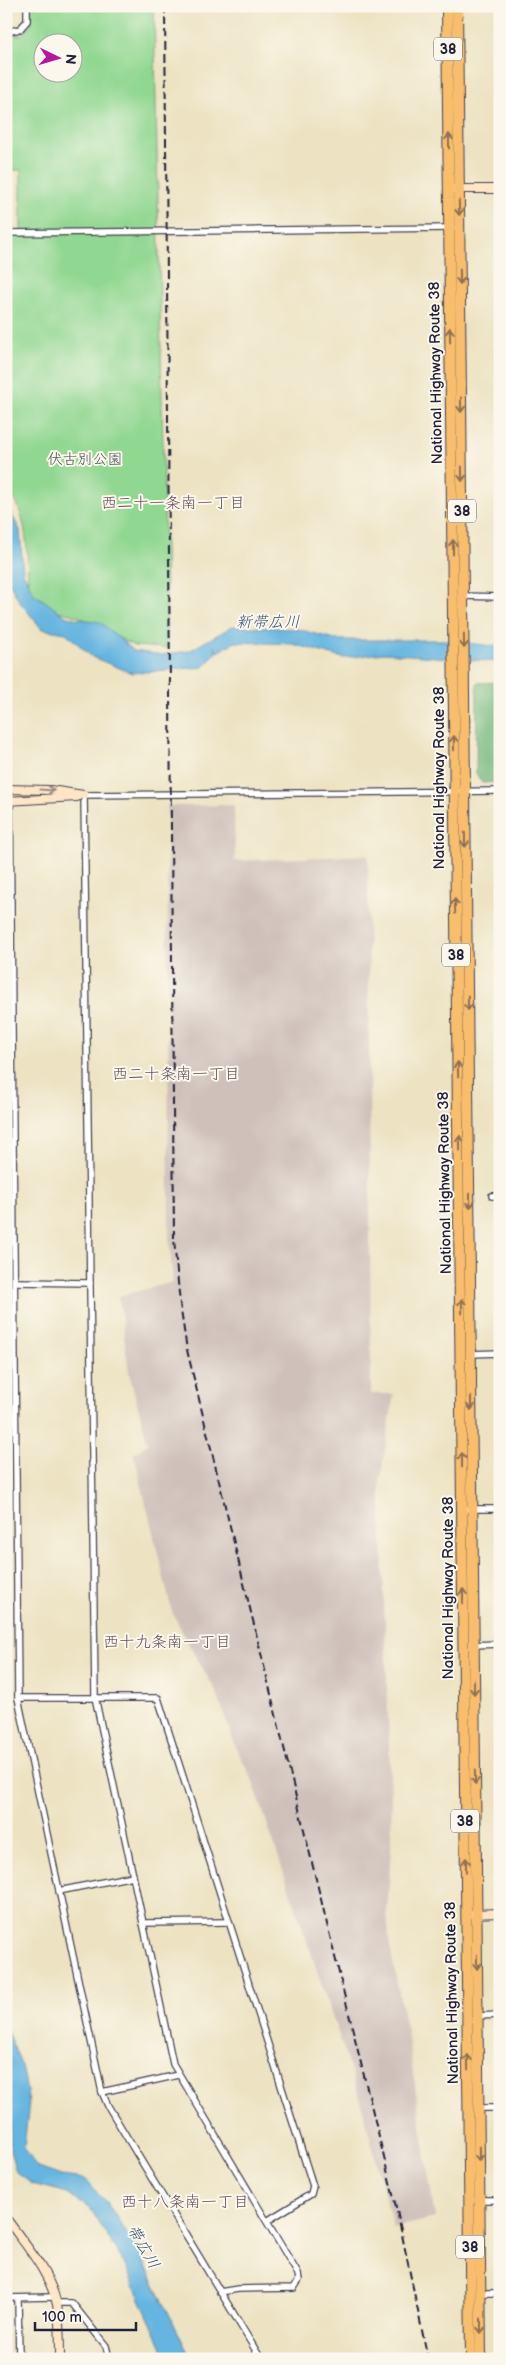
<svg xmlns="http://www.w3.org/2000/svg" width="506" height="2365" font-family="'Balsamiq Sans','Klee One',sans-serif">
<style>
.industrial{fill:#cfc0ba}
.green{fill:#90d791;stroke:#597c66;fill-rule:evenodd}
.forest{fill:#74b87b;stroke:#4b6d5b}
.water{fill:#66b5e0;stroke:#446c8e}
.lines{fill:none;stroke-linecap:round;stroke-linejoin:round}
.street-casing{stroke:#403f4f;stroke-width:8}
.secondary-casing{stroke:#403f4f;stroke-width:10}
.highway-casing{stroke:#403f4f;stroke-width:12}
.street{stroke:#fff;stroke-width:5.5}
.secondary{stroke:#fde5c5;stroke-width:8}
.highway{stroke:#f9be6d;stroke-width:10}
.rail{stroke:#22223b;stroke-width:2;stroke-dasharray:8 4;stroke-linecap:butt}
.oneway{stroke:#8e7054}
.oneway2{stroke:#9a8d87}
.labels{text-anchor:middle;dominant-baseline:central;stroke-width:4;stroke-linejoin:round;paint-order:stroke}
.shield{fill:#fbf7ec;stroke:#636270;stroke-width:1}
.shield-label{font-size:14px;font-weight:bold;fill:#22223b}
.street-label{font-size:15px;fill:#22223b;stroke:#fbf7ec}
.park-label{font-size:15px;fill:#435855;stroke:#fbf7ec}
.neighbourhood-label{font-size:16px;fill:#66545c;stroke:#fbf7ec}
.water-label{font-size:16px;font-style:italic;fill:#3a5575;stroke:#fbf7ec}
</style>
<rect width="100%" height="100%" fill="#fbf7ec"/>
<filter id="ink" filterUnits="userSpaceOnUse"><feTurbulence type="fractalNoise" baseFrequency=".02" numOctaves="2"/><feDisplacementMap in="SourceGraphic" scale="10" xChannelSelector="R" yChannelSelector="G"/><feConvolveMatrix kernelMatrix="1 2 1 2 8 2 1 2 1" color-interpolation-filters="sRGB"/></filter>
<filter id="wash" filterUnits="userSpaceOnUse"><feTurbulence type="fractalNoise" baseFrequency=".0096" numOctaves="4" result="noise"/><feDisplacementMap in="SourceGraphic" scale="20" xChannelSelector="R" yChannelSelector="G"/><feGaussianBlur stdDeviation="1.12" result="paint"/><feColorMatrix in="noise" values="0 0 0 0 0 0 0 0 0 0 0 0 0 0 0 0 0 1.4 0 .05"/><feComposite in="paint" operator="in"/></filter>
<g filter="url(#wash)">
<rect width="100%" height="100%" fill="#ede3c3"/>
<!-- industrial -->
<path class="industrial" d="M234,805L235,861L368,855L371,1394H394L380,1481L392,1833L387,1914L390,1948L407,2032L435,2218L393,2228L360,2098L252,1779L236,1748L216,1691L194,1654L172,1612L134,1454L148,1444L129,1373L119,1296L173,1282L169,1236L167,806Z"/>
<!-- green -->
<path class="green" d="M31,6H154L167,648L134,646L78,616L50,609L28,596C27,561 31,515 6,487V233H21V170H6V35H21L31,25ZM42,42H72V72H42Z"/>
<!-- forest -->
<path class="forest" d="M500,682V782L482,783L476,773L477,683Z"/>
<!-- water -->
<g class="water">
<path d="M6,504L20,530L23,572L33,593L67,617L100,622L134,651L161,655L189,651L233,626L297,629L339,640H444L500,647V662L384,653L343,658L293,644L235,642L217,652L215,646L216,652L204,667L132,673L92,657L66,633L42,629L19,601L6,576Z"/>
<path d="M6,2029L22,2066L29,2102L24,2147L36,2167L61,2176L85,2179L112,2210L141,2256L191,2359H167L123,2261L90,2208L61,2191L32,2184L16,2172L10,2150L11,2102L6,2080Z"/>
</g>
</g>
<g filter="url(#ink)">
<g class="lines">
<defs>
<g id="street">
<path d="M6,32L20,29L27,21V6"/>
<path d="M6,233L452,228"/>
<path d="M462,596L500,597"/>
<path d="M10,801L18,1698L102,2092L108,2106L261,2359"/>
<path d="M492,1196H500"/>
<path d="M15,1282L90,1283"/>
<path d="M469,1354L500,1353"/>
<path d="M462,1509H500"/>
<path d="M472,1645L500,1644"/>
<path d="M18,1698H158L313,2186L311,2194L267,2221"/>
<path d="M59,1891L133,1876"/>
<path d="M143,1923L229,1922"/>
<path d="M477,2016L500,2015"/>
<path d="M102,2092L178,2075"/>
<path d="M477,2108H500"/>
<path d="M477,2200H500"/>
<path d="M220,2292L238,2289L294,2288L299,2280L298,2274L173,2064L95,1697L84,795L500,791"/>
<path d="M479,2293H500"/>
<path d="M6,2298L54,2297"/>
<path d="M18,2298L19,2359"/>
<path d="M56,2303H72L106,2346L109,2359"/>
</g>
<g id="secondary">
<path d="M454,189H500"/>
<path d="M6,789L50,790L84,795"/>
<path d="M6,801L77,797"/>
<path d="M472,1914L500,1913"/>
<path d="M6,2218C25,2245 50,2272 57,2305C60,2323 60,2341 60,2359"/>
</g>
<g id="highway">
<path d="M447,6C454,790 463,1575 471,2359"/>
<path d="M457,6L481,2359"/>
</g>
</defs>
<!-- street casing -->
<use href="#street" class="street-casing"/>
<!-- secondary casing -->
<use href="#secondary" class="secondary-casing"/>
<!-- highway casing -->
<use href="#highway" class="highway-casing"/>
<!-- street -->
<use href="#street" class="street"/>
<!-- secondary -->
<use href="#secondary" class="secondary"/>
<!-- highway -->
<use href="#highway" class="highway"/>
<!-- rail -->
<path class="rail" d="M165,6L174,1239L180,1304L187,1350L397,2211L428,2359"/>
</g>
<!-- one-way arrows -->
<defs><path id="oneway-shaft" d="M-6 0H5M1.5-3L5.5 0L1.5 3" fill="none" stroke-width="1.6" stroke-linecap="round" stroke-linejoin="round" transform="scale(1.25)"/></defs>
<g class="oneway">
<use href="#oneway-shaft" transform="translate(449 141) rotate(-90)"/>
<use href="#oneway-shaft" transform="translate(459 208) rotate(89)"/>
<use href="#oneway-shaft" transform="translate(460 277) rotate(89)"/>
<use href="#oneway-shaft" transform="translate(450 335) rotate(-91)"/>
<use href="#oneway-shaft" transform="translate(461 405) rotate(89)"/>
<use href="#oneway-shaft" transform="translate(462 474) rotate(89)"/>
<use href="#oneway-shaft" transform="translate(453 547) rotate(-90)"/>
<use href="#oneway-shaft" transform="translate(464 641) rotate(89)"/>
<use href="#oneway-shaft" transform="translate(454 743) rotate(-90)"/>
<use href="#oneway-shaft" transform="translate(465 840) rotate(89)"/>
<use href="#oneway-shaft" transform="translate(455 906) rotate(-91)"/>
<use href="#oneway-shaft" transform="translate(468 1003) rotate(89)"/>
<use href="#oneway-shaft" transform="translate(458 1069) rotate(-91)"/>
<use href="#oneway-shaft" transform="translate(460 1143) rotate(-91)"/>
<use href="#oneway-shaft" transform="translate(470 1201) rotate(90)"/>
<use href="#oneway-shaft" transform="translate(462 1306) rotate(-91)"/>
<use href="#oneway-shaft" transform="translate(471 1403) rotate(90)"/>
<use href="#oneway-shaft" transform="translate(462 1460) rotate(-90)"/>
<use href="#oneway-shaft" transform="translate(463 1596) rotate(-90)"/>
<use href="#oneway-shaft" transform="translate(474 1687) rotate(90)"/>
<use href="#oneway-shaft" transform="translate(475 1777) rotate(89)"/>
<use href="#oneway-shaft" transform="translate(466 1865) rotate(-90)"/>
<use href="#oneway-shaft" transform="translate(477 1962) rotate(89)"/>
<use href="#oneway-shaft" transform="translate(468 2062) rotate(-91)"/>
<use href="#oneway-shaft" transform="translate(479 2154) rotate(89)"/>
<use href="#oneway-shaft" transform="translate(481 2326) rotate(90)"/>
</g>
<use class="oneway2" href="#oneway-shaft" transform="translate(47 790) rotate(4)"/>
</g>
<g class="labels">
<!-- shield labels -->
<g class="shield">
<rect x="434" y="37.5" width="28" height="23" rx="4"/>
<rect x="448" y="499.5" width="28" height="23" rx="4"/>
<rect x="442" y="943.5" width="28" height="23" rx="4"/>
<rect x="451" y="1809.5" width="28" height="23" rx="4"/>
<rect x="456" y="2235.5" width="28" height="23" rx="4"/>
</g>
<g class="shield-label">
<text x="448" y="49">38</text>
<text x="462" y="511">38</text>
<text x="456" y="955">38</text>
<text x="465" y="1821">38</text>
<text x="470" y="2247">38</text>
</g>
<!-- street labels -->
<g class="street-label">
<text transform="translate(436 373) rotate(-91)">National Highway Route 38</text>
<text transform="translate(439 778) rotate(-90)">National Highway Route 38</text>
<text transform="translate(445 1183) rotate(-91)">National Highway Route 38</text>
<text transform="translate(448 1588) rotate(-90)">National Highway Route 38</text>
<text transform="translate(452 1993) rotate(-91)">National Highway Route 38</text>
</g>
<!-- park labels -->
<g class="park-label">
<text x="85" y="459">伏古別公園</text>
</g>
<!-- neighbourhood labels -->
<g class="neighbourhood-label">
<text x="173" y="503">西二十一条南一丁目</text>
<text x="176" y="1074">西二十条南一丁目</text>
<text x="167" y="1642">西十九条南一丁目</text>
<text x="185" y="2202">西十八条南一丁目</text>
</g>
<!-- water labels -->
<g class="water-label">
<text x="268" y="622">新帯広川</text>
<text transform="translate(143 2247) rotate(60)">帯広川</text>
</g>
</g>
<!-- margin -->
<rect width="506" height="2365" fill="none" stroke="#fbf7ec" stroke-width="25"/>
<!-- north arrow -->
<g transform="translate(58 58) rotate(95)"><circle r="24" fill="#fbf7ec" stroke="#a4a2a5"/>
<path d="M0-4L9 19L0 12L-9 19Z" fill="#b5179e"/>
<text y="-8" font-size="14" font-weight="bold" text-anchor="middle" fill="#22223b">N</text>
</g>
<!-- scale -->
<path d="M35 2322v8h101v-8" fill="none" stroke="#22223b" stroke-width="2.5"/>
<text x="42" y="2322" font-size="15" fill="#22223b" stroke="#fbf7ec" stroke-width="4" paint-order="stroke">100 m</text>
</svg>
